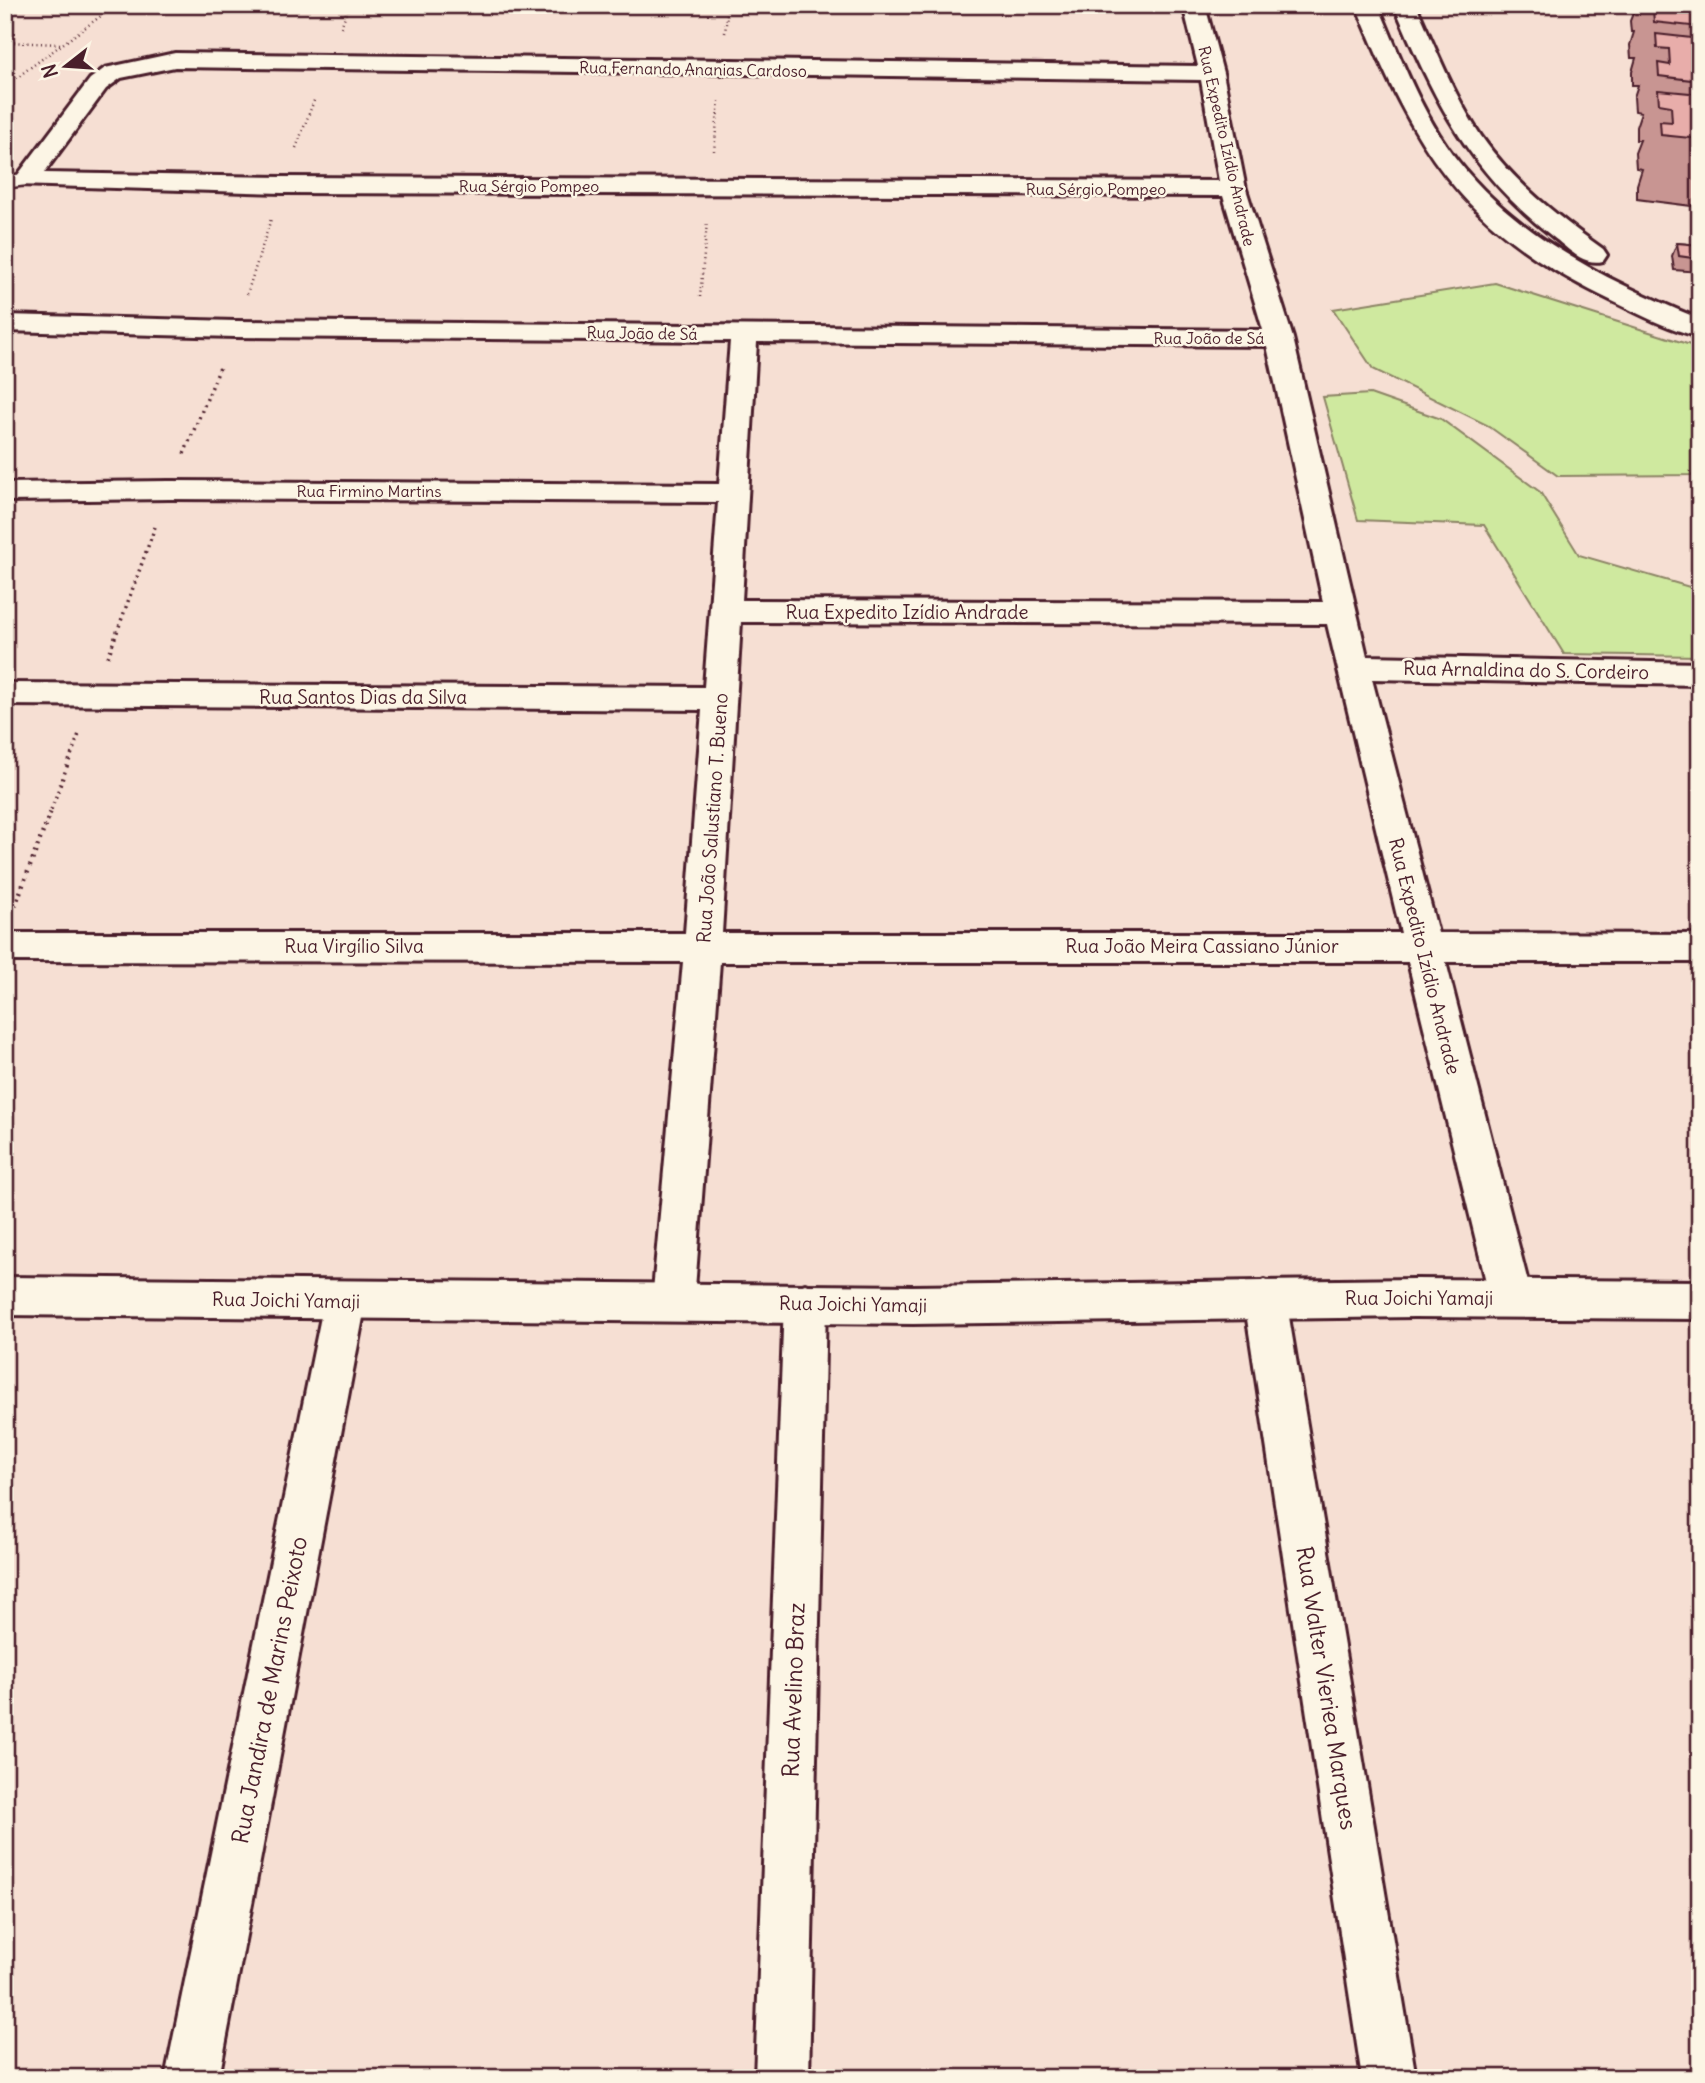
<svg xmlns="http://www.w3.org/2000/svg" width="1705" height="2083" font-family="Delius,sans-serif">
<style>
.green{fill:#cfe99f;stroke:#8c8465;stroke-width:2}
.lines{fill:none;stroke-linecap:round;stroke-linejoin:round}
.service-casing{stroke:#4a1f2b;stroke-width:5}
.minor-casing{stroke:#4a1f2b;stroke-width:6}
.secondary-casing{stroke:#4a1f2b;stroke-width:6}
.path-far2{stroke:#4a1f2b;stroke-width:2.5;stroke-dasharray:1 3.5;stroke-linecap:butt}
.path-far1{stroke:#4a1f2b;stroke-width:3.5;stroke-dasharray:2 4.5;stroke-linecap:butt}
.path{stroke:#4a1f2b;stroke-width:4.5;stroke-dasharray:2 5;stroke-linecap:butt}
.service{fill:#fcf5e5;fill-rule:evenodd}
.minor{fill:#fcf5e5;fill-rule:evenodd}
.secondary{fill:#fcf5e5;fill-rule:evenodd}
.wall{fill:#c89592;stroke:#4a1f2b;stroke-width:2}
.building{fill:#e8adaa;stroke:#4a1f2b;stroke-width:2}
.labels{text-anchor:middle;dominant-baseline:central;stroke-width:5;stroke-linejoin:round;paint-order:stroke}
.far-street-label{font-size:16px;fill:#4a1f2b;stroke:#fcf5e5}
.street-label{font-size:19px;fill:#4a1f2b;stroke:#fcf5e5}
.near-street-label{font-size:23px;fill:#4a1f2b;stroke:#fcf5e5}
</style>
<rect width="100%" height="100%" fill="#f6dfd3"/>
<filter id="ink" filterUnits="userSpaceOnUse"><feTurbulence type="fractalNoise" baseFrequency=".0143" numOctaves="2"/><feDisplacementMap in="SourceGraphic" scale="14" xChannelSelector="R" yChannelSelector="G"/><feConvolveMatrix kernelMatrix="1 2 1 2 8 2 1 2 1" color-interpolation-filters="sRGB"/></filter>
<g filter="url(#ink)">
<!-- green -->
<g class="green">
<path d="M1495,283L1700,348V475L1558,476L1487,425L1373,369L1333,309Z"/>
<path d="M1370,394L1441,419L1540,492L1579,555L1700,590V656L1564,654L1484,525L1358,520L1323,397Z"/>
</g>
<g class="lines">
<defs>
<path id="service" d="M26,174L36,180L33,184L5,188V176Z"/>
<g id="minor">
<path d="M1183,5H1205L1223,73L1246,189L1293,338L1367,656L1700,663V685L1372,679L1438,933L1700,934V962H1446L1532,1298L1526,1311L1511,1317L1496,1311L1490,1298L1408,962H720L694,1302L688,1315L673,1321L658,1315L652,1302L683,962L5,961V933H685L702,710L5,705V683L704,687L718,502L169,499L5,501V483L169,481L719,484L730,341L235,337L5,331V315L235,321L1263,330L1223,196L282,193L17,185L14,180L90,79L105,68L175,53L1198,66ZM175,67L1201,80L1219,181L282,177L44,173L106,89L121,78ZM757,342L1267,346L1323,602L742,600ZM741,622L1327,624L1401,933H722Z"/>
<path d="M1265,1280L1280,1286L1286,1299L1416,2078H1362L1244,1299L1250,1286Z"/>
<path d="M345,1283L360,1289L366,1302L219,2078H165L324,1302L330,1289Z"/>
<path d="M805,1284L820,1290L826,1303L809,2078H755L784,1303L790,1290Z"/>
</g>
<g id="secondary">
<path d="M1356,5H1378C1401,58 1422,116 1458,161C1519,238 1610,282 1700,319V337C1666,329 1633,311 1602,296C1459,225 1414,148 1356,5Z"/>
<path d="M1394,5H1416C1436,49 1454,96 1481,136C1513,182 1558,217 1603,249L1607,255L1603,261C1583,266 1568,248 1553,237C1468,171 1435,101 1394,5Z"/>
<path d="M5,1277L913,1286L1414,1279L1700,1281V1319L1414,1317L913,1324L5,1315Z"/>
</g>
</defs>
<!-- service casing -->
<use href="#service" class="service-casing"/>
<!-- minor casing -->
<use href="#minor" class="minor-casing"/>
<!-- secondary casing -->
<use href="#secondary" class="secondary-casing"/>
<!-- path-far2 -->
<g class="path-far2">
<path d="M341,27L349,5"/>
<path d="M725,33L728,5"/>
<path d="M5,42L61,44"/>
<path d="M5,86L116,5"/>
<path d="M296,148L315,98"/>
<path d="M714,151L719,101"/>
<path d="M247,294L271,219"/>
<path d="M700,297L707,222"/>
</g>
<!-- path-far1 -->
<g class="path-far1">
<path d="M184,454L221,365"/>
<path d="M108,657L155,527"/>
<path d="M51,810L79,734"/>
</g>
<!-- path -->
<path class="path" d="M15,906L52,808"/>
<!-- service -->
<use href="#service" class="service"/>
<!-- minor -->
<use href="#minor" class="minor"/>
<!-- secondary -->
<use href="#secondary" class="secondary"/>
</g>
<!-- wall -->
<g class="wall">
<path d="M1629,5H1700V207L1637,199V185L1642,169L1636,168L1635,153L1640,140H1636V127L1641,112L1635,111L1634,97L1638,85H1632V72L1636,58H1631L1630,45L1634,32H1631L1630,21L1635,8L1629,7Z"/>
<path d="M1677,243L1700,245V272L1674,270L1672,256Z"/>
</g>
<!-- building -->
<g class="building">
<path d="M1664,5H1700V27L1654,22L1653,10L1665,11Z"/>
<path d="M1656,34L1700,39V81L1659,76L1658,63L1670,65L1669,49L1657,48Z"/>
<path d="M1658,90L1700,94V139L1661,135L1660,121L1672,122L1671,106L1659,104Z"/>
<path d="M1677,243L1700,245V259L1679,256Z"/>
</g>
</g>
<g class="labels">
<!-- far-street labels -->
<g class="far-street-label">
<text transform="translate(693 69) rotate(1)">Rua Fernando Ananias Cardoso</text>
<text transform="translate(1227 146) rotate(77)">Rua Expedito Izídio Andrade</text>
<text x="529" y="186">Rua Sérgio Pompeo</text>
<text x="1096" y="189">Rua Sérgio Pompeo</text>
<text transform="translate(642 333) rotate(1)">Rua João de Sá</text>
<text x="1209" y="338">Rua João de Sá</text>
<text x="369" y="491">Rua Firmino Martins</text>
</g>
<!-- street labels -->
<g class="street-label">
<text x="907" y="612">Rua Expedito Izídio Andrade</text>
<text transform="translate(1526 670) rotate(1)">Rua Arnaldina do S. Cordeiro</text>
<text x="363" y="697">Rua Santos Dias da Silva</text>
<text transform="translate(712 818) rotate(-86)">Rua João Salustiano T. Bueno</text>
<text x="354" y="946">Rua Virgílio Silva</text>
<text x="1202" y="946">Rua João Meira Cassiano Júnior</text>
<text transform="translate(1425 956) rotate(76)">Rua Expedito Izídio Andrade</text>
<text x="1419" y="1298">Rua Joichi Yamaji</text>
<text transform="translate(286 1300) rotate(1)">Rua Joichi Yamaji</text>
<text transform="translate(853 1304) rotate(1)">Rua Joichi Yamaji</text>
</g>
<!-- near-street labels -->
<g class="near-street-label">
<text transform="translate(1327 1688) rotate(81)">Rua Walter Vieriea Marques</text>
<text transform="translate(269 1690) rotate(-79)">Rua Jandira de Marins Peixoto</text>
<text transform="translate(793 1690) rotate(-88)">Rua Avelino Braz</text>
</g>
</g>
<!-- margin -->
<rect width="1705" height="2083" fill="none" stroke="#fcf5e5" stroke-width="28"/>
<rect x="14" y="14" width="1677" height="2055" fill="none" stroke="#4a1f2b" stroke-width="2.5" filter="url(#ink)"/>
<!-- north arrow -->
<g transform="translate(66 66) rotate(253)" stroke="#fcf5e5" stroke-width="5" paint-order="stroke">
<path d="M0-5L12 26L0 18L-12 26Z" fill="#4a1f2b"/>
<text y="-10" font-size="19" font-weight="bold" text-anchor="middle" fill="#4a1f2b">N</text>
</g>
</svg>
